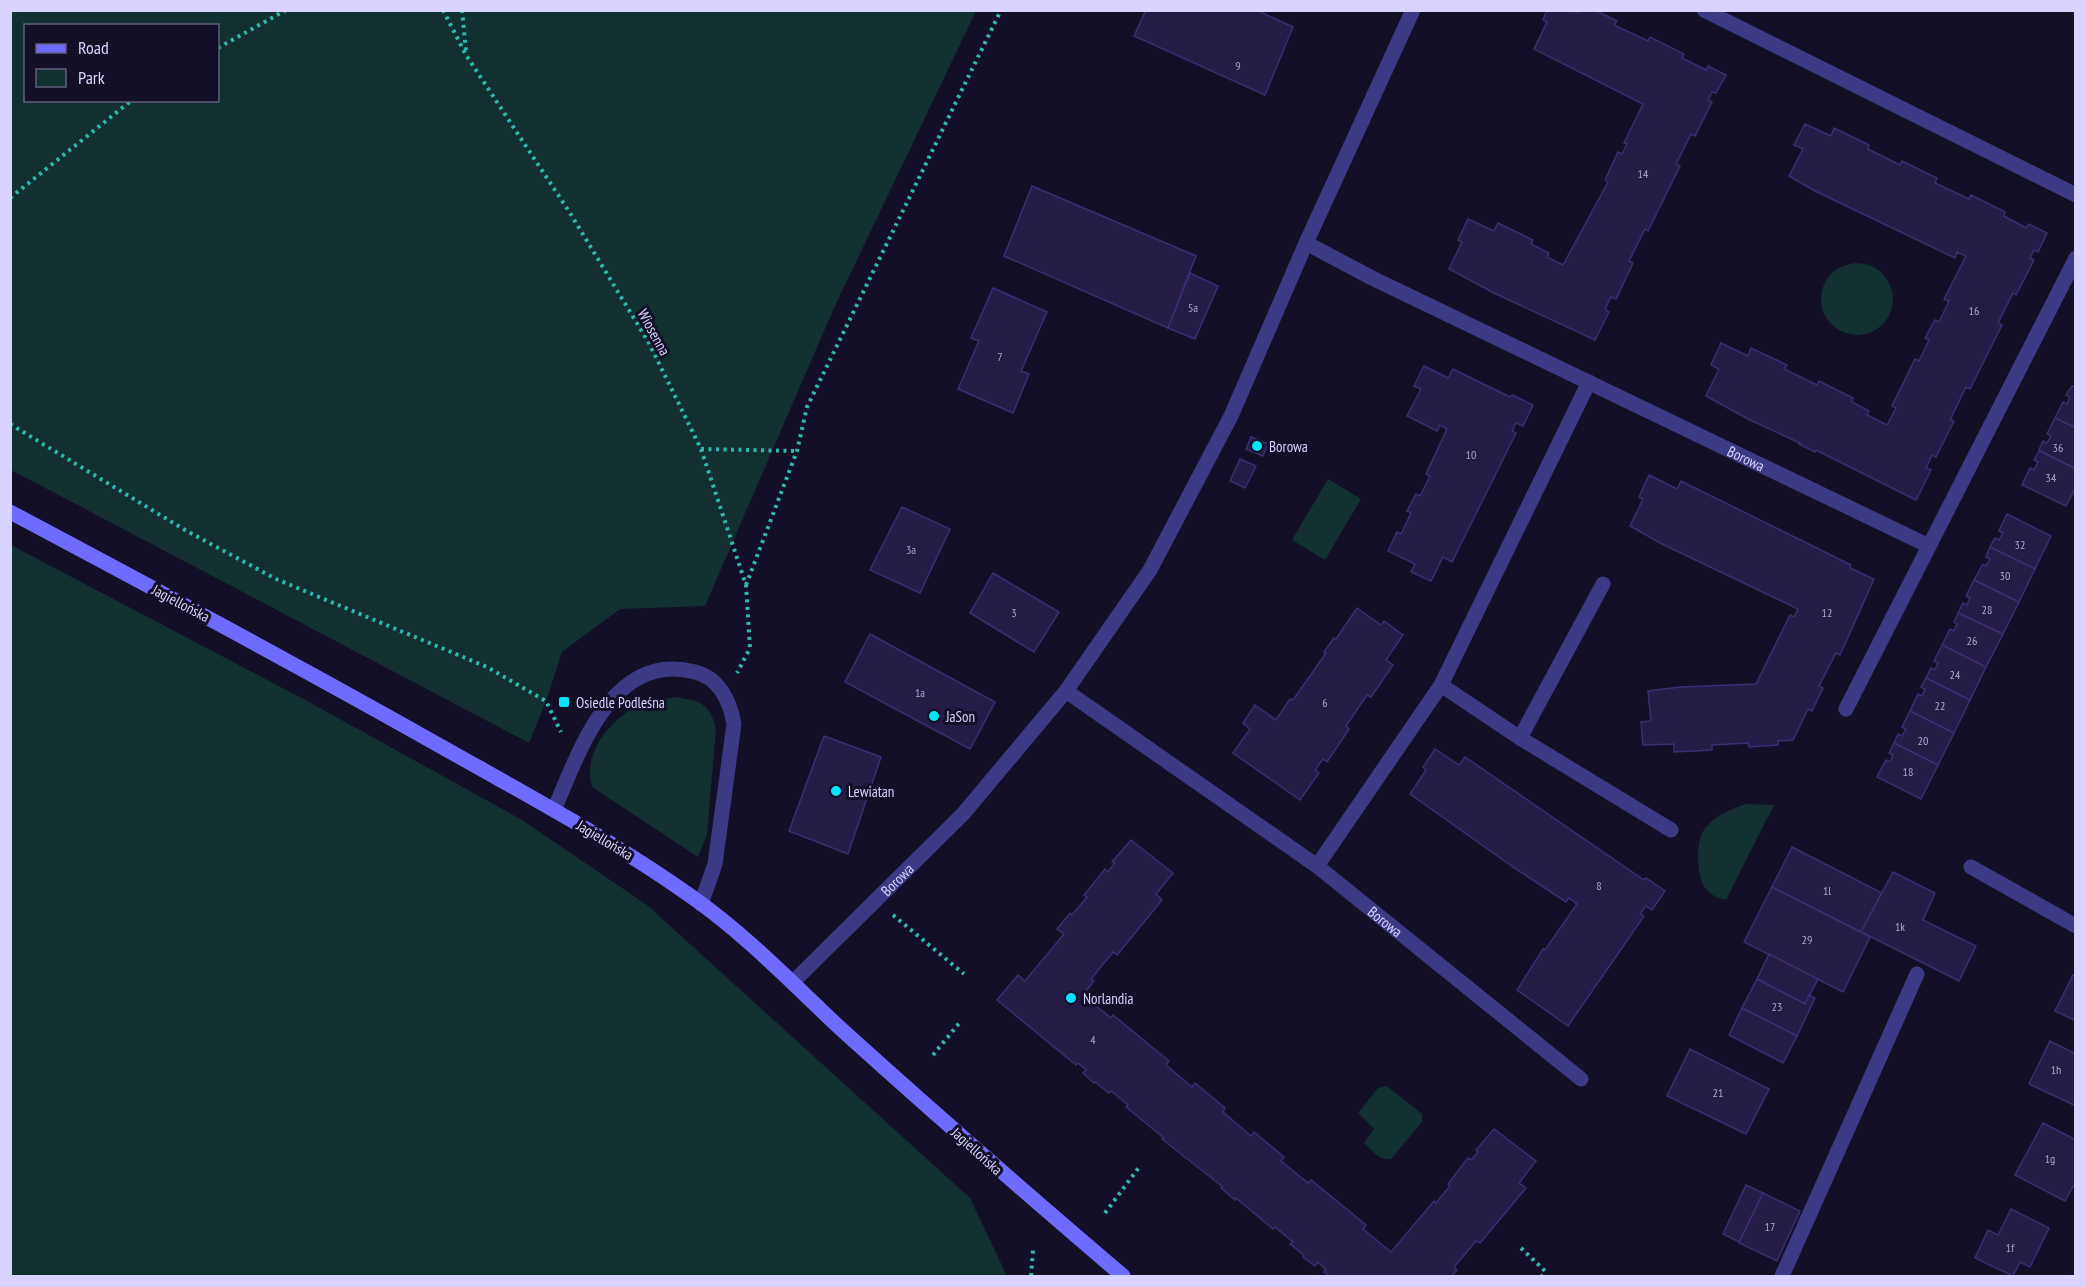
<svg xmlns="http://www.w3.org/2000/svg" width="2086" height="1287" font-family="'PT Sans Narrow',sans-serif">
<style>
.green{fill:#12302f;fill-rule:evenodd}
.building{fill:#241b47;stroke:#3b2d73;stroke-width:1.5}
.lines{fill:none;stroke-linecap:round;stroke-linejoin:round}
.path{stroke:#2fb8b0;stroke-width:4;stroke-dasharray:3 4.5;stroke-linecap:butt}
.lane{stroke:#3d3a85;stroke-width:15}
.street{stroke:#3d3a85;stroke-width:15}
.secondary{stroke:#6f6bff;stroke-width:15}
.poi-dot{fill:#00e5ff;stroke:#130f26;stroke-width:2}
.labels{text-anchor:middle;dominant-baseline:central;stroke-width:6;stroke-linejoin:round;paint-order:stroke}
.number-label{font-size:12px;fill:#aca6d1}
.street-label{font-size:15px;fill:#d9d4ff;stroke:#130f26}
.poi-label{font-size:15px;fill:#d9d4ff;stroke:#130f26;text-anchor:start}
</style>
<rect width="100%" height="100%" fill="#130f26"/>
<!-- green -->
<g class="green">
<path d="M10,11L11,10L976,11L834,308L705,606L620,609L562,652L546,701L529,743L11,470ZM26,26H218V100H26Z"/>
<circle cx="1857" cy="299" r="36"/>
<path d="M1328,479L1361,499L1325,560L1292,540Z"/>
<path d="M11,545L311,703L522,820L647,905L970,1198L1007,1276H11Z"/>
<path d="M676,697C700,701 710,703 716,729L707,835L698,857L592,787C582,753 610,720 639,705C650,700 664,699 676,697Z"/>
<path d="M1746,804L1774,805L1726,900C1718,898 1712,896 1706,889C1696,878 1695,838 1706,827C1716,815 1732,809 1746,804Z"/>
<path d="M1387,1086L1422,1114V1122L1391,1159C1380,1161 1372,1151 1364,1143L1374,1129L1358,1113L1378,1088Z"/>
</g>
<!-- building -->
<g class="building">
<path d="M1146,10H1256L1293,27L1265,95L1134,36Z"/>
<path d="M1547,10L1579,12L1580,10H1595L1617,21L1614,25L1648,41L1650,37L1684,54L1682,58L1706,70L1708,66L1726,75L1716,93L1712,92L1708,100L1712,102L1695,136L1691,134L1676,164L1680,166L1648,231L1645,229L1629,261L1633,263L1616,299L1611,297L1605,309L1609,312L1595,340L1494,293L1449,269L1462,242L1458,240L1468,219L1494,231L1498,223L1533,240L1531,244L1549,253L1547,257L1563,265L1608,182L1605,180L1618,152L1622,154L1627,144L1624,143L1643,104L1534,49L1547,22L1543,20Z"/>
<path d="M1805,124L1831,136L1834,128L1869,145L1868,149L1900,165L1902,161L1937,178L1935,183L1969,199L1971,195L2005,212L2004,216L2026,228L2029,224L2047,233L2038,252L2034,250L2030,258L2034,260L2016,295L2013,293L1998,323L2002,325L1970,389L1966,387L1950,420L1954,421L1936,457L1932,455L1926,468L1931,470L1916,500L1816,450L1815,452L1799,444L1800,443L1748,419L1706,396L1719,369L1711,365L1721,343L1748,356L1751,348L1787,365L1784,369L1817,385L1819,381L1853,398L1852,402L1869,411L1867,415L1887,425L1896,408L1892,406L1915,359L1919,361L1929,340L1925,338L1935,320L1939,322L1949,301L1944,299L1966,256L1957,252L1955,258L1815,191L1789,176L1803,149L1794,145Z"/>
<path d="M1032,186L1196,256L1168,328L1004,256Z"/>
<path d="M1190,273L1218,286L1195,339L1168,328Z"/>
<path d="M993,288L1047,312L1021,371L1029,374L1013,413L958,389L979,341L971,338Z"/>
<path d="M1424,366L1448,378L1453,369L1510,397L1512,395L1533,405L1523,426L1516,423L1512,431L1516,433L1452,562L1443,557L1431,581L1411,572L1415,564L1388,551L1397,532L1401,534L1411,513L1407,511L1416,494L1420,496L1430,476L1426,474L1447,429L1440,425L1437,431L1407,416L1421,389L1414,386Z"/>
<path d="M2072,386L2076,387V428L2055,418L2063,402L2067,404L2070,397L2066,395Z"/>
<path d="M2055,418L2076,428V469L2039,450L2043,441L2047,443L2051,436L2047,434Z"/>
<path d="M1251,437L1268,444L1263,456L1246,449Z"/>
<path d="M2039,451L2076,469V487L2066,506L2022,485L2030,468L2034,470L2038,462L2034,460Z"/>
<path d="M1240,459L1256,466L1245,488L1230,481Z"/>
<path d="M1649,475L1677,489L1681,481L1851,565L1850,568L1874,579L1840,655L1836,653L1819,686L1823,688L1812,711L1808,709L1793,740L1778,741V745L1749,747L1748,743L1712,745V750L1674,752V744L1643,745L1641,722L1651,721L1648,691L1680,687L1756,684L1790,615L1794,617L1798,609L1662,544L1630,526L1643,499L1639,497Z"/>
<path d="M902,507L950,529L920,593L870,570Z"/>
<path d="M2007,514L2051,536L2035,569L1990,547L1995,538L1999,540L2003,533L1999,531Z"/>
<path d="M1990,547L2035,569L2019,602L1974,580L1983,564L1986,566L1990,559L1986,557Z"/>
<path d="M993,573L1059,612L1034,652L970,613Z"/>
<path d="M1974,580L2019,602L2003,634L1958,613L1963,603L1967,605L1970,598L1966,596Z"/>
<path d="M1357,608L1381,625L1384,621L1403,635L1386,660L1393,665L1371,697L1367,695L1346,726L1349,729L1327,762L1323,759L1315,770L1319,773L1300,800L1233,753L1250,729L1243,723L1255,705L1276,720L1290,699L1293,700L1326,653L1324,652L1334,638L1336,639Z"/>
<path d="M1958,613L2003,634L1986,667L1942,645L1950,629L1954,631L1957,624L1954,622Z"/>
<path d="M870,634L995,702L970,749L845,682Z"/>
<path d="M1942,645L1986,667L1970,700L1926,678L1931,668L1935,670L1938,663L1934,661Z"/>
<path d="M1926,678L1970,700L1954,733L1910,711L1918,694L1922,696L1925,689L1921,687Z"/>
<path d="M1910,711L1954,733L1938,765L1894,743L1898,734L1902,736L1906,729L1902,727Z"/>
<path d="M824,736L881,757L848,854L789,831Z"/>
<path d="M1894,743L1938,765L1921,799L1877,777L1886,760L1890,762L1893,755L1889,753Z"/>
<path d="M1435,749L1459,765L1465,757L1644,880L1646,878L1665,891L1652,910L1646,906L1640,914L1644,916L1568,1026L1517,990L1543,949L1545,950L1577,904L1569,898L1566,902L1513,867L1410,794L1426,770L1423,767Z"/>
<path d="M1131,840L1173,873L1156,894L1162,900L1117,955L1113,952L1091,979L1094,981L1083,995L1111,1018L1113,1015L1169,1061L1166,1065L1192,1087L1195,1083L1225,1108L1223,1112L1251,1136L1254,1132L1284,1157L1281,1161L1308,1183L1311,1180L1366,1225L1363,1229L1391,1252L1434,1201L1436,1203L1450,1186L1448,1184L1468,1158L1471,1160L1478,1152L1476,1150L1494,1129L1536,1161L1519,1183L1526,1188L1480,1243L1476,1241L1454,1267L1457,1270L1452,1276H1330L1324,1272L1326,1270L1318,1262L1315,1266L1303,1257L1304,1255L1290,1244L1293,1242L1275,1227L1273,1229L1236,1198L1235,1200L1221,1188L1223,1187L1162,1139L1164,1138L1126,1107L1128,1105L1111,1091L1109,1093L1095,1082L1094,1083L1083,1073L1086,1070L1078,1063L1076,1065L997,1000L1018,975L1025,981L1064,934L1057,929L1070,913L1072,915L1087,897L1084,895L1105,869L1108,872L1115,863L1112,862Z"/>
<path d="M1792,847L1882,893L1861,932L1772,887Z"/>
<path d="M1893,872L1935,893L1923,920L1976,946L1959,981L1861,932Z"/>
<path d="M1772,887L1870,937L1843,992L1744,942Z"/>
<path d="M1769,954L1818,979L1805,1004L1757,979Z"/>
<path d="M2073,975L2076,976V1021L2055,1011Z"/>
<path d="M1757,979L1805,1004L1809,995L1815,998L1797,1036L1742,1008Z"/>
<path d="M1742,1008L1797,1036L1783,1063L1729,1035Z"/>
<path d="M2050,1041L2076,1054V1106L2029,1084Z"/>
<path d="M1690,1049L1769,1089L1746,1134L1667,1096Z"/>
<path d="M2043,1123L2076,1140V1181L2065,1201L2015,1175Z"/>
<path d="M1746,1185L1763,1193L1739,1242L1723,1234Z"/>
<path d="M1763,1193L1800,1211L1777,1261L1739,1243Z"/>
<path d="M2011,1209L2049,1228L2030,1267L2020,1262L2013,1276L1975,1258L1988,1230L1998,1235Z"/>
</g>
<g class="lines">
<!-- path -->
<g class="path">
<path d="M443,10L466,55L570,213L649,343L701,449L746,585L750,648L737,673"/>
<path d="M462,10L466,51"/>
<path d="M218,48L286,10"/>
<path d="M10,198L132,100"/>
<path d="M10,424L185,530L276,579L487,667L546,701L561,732"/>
<path d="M701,449L797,451"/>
<path d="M746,585L797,451L807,407L1001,10"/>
<path d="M893,915L964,974"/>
<path d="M933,1055L961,1021"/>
<path d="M1105,1213L1140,1166"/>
<path d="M1521,1248L1545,1271L1542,1276"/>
<path d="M1031,1276L1033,1250"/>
</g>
<!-- lane -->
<g class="lane">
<path d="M1704,10L2076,195"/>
<path d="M1441,685L1520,738L1671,830"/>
<path d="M1846,709L2076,258"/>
<path d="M1520,738L1603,584"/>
<path d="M554,810C579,752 612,650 695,672C719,678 730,701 734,724L715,864L701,904"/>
<path d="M1971,867L2076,926"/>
<path d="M1782,1276L1917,974"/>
</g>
<!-- street -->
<g class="street">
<path id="s1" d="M1306,243L1372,278L1929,546"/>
<path id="s2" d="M1066,691L1317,866L1581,1079"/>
<path d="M1317,866L1441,685L1589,382"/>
<path id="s3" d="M793,982L963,814L1066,691L1150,570L1231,416L1306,243L1413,10"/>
</g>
<!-- secondary -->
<path class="secondary" d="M10,512C155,589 299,666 442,747C529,796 617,843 699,902C750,939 795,986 841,1029C934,1113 1028,1195 1123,1276"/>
</g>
<!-- markers -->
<g class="poi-dot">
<circle cx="1257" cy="446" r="6"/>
<rect x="558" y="696" width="12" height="12" rx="3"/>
<circle cx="934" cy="716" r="6"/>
<circle cx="836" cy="791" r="6"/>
<circle cx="1071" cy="998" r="6"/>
</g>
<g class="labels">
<!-- number labels -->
<g class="number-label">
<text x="1238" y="65">9</text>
<text x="1643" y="173">14</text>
<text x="1193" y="307">5a</text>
<text x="1974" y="310">16</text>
<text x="1000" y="356">7</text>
<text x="2058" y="447">36</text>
<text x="1471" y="454">10</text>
<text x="2051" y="477">34</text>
<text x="2020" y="544">32</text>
<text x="911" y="549">3a</text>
<text x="2005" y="575">30</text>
<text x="1987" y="609">28</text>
<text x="1014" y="612">3</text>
<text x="1827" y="612">12</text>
<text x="1972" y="640">26</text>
<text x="1955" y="674">24</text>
<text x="920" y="692">1a</text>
<text x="1325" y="702">6</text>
<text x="1940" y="705">22</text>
<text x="1923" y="740">20</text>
<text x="1908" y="771">18</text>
<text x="1599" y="885">8</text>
<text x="1827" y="890">1l</text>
<text x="1900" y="926">1k</text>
<text x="1807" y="939">29</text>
<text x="1777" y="1006">23</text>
<text x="1093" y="1039">4</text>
<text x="2056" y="1069">1h</text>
<text x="1718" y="1092">21</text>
<text x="2050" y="1158">1g</text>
<text x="1770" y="1226">17</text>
<text x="2010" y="1247">1f</text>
</g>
<!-- street labels -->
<g class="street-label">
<text transform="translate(654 332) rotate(61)">Wiosenna</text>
<text stroke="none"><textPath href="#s1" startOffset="490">Borowa</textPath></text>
<text transform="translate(181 603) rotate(28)">Jagiellońska</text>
<text transform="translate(605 840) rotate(31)">Jagiellońska</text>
<text stroke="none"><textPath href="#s3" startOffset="146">Borowa</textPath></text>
<text stroke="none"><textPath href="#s2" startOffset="394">Borowa</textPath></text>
<text transform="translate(977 1151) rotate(42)">Jagiellońska</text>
</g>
<!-- poi labels -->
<g class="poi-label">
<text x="1269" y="446">Borowa</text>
<text x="576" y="702">Osiedle Podleśna</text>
<text x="946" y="716">JaSon</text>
<text x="848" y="791">Lewiatan</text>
<text x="1083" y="998">Norlandia</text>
</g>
</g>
<!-- border -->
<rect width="2086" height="1287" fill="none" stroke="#d9d4ff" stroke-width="24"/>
<!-- legend -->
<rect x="24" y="24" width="195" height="78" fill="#130f26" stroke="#625e7d" stroke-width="1.5"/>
<rect x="36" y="44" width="30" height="9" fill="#6f6bff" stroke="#625e7d" stroke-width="1.5"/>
<text x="78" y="54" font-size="18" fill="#d9d4ff">Road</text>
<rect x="36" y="69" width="30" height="18" fill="#12302f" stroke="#625e7d" stroke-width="1.5"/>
<text x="78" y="84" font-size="18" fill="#d9d4ff">Park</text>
</svg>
